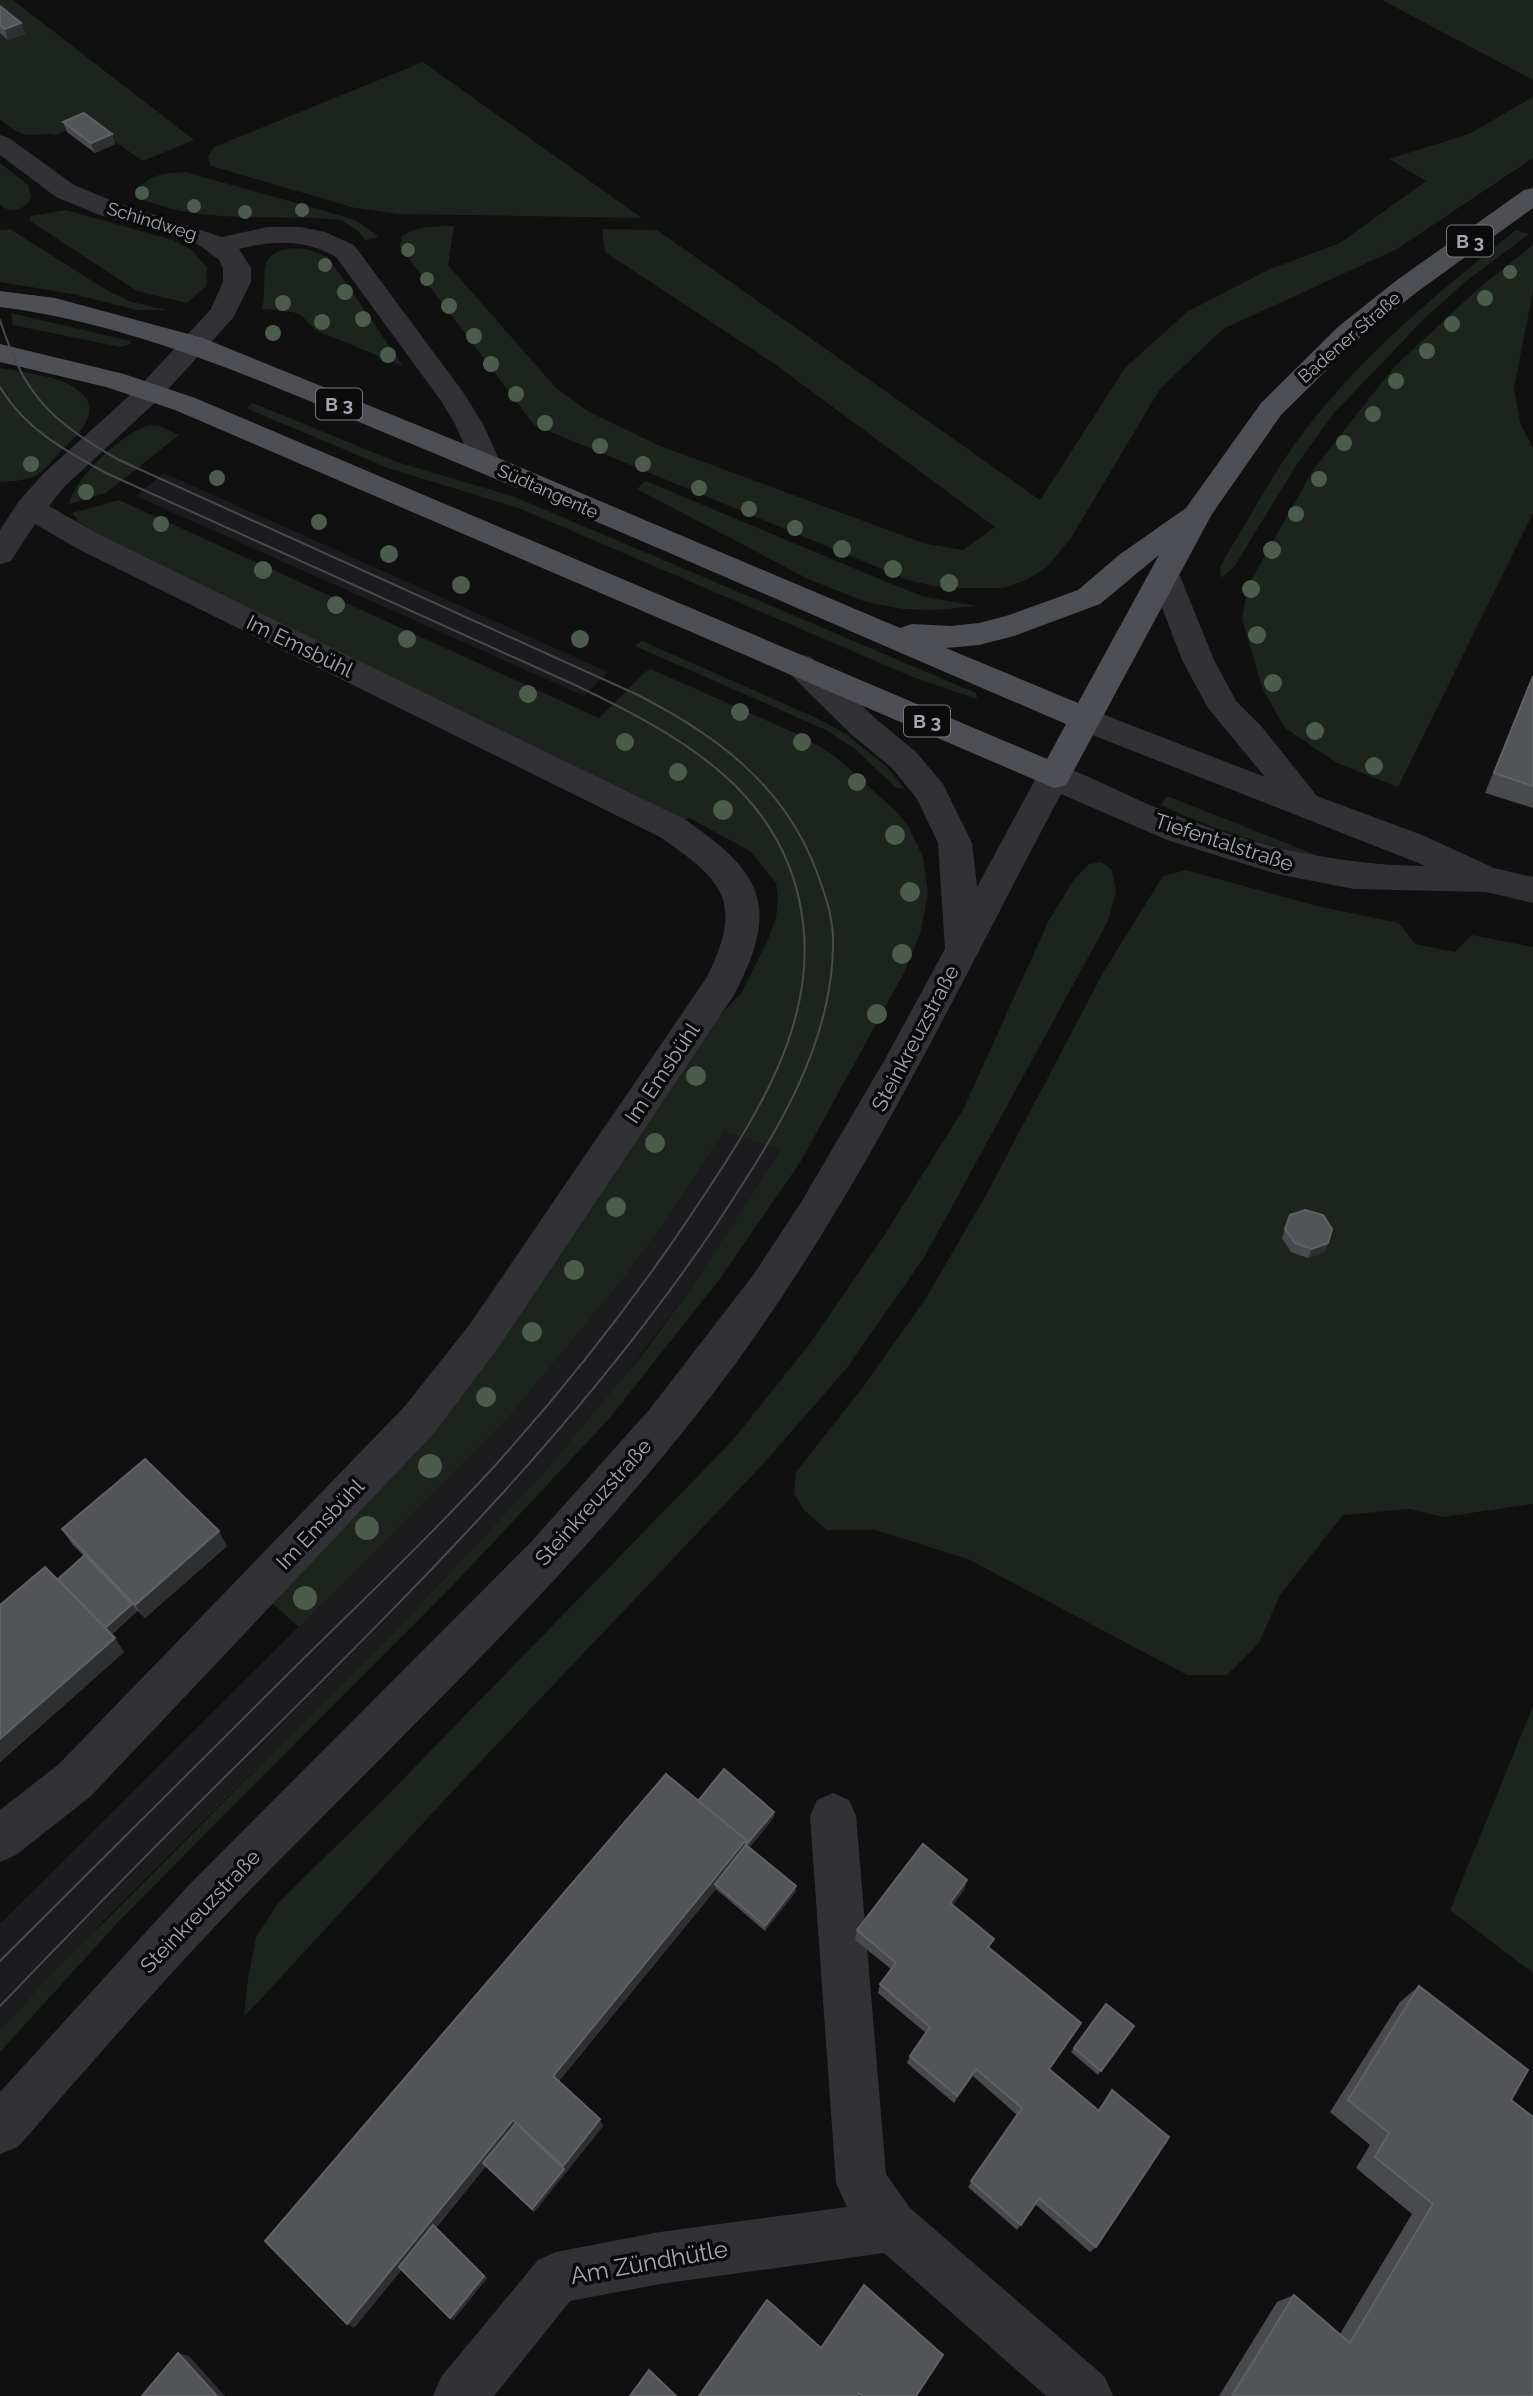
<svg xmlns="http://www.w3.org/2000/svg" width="1533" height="2396" font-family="Raleway,sans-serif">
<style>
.built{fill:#1c1c1e}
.green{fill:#1d231d}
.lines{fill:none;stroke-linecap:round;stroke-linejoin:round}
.minor{fill:#323236;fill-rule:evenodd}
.major{fill:#4e4f54;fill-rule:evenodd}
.tram{stroke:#494a4f;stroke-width:2}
.tree{fill:#4b5c4c}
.wall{fill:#494a4d}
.shaded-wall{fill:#2e2f31}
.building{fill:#525458;stroke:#5f6166;stroke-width:2}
.labels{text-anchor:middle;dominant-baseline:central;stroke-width:7;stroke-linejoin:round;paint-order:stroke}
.far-street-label{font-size:18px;fill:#a3a7b0;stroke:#0b0b0c}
.shield{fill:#0b0b0c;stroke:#75787f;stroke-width:2}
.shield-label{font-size:19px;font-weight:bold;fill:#a3a7b0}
.street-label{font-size:21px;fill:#a3a7b0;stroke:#0b0b0c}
.near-street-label{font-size:24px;fill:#a3a7b0;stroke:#0b0b0c}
</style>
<rect width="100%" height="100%" fill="#101011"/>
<!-- built -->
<g class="built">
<path d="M164,473L608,672L584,696L136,496Z"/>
<path d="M724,1130L781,1150L690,1289L612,1393L546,1470L392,1634L112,1912L0,2030V1924L508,1418L625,1277L672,1212Z"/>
</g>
<!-- green -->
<g class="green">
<path d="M0,0H13L194,140L143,161L87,122L55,135C46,132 41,135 32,135C18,135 10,127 0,119Z"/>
<path d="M1382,0H1533V80Z"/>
<path d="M423,62L642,218L399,214L355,208L211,166L208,157L214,147Z"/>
<path d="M1533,97V158L1397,249L1223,329L1160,389L1071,538L1047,567L1028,579L1004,588H943L908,580L534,425L400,247L402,236C418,225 436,227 454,226L448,265L557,389L589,412L658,445L926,544L963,550L995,527L772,362L605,252L602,229L657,230L1040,500L1125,368L1187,312L1268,270L1340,243L1426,181L1389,159L1469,134Z"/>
<path d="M0,163L28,185L31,196L29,202C21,211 10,213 0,205Z"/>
<path d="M185,172L339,215L357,221L379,237L365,240L357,230L341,220C272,213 202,226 137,197C143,174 164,173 185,172Z"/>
<path d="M66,210L173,240L192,250L207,268L206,286L187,303L137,291L30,221V216Z"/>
<path d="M10,229L108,291L132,302L167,310H137L73,294L0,282V230Z"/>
<path d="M1516,230L1529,234L1465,282L1426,317L1334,413L1297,464L1234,567L1221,578L1220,568L1227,554C1247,522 1265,489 1285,458C1346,368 1431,298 1516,230Z"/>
<path d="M1533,245V291L1514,388L1520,423L1533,448V513L1398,787L1337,763L1285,728L1263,690L1242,619L1248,586L1313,470L1394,367L1479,288Z"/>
<path d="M293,248L307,249L328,257L403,366L315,330L302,316L293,312L262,309C269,278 253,252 293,248Z"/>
<path d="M11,313L130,341L131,344L120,347L13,325Z"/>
<path d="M0,368C24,373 59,375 78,390C106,411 76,436 60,452C53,459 46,469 37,475C26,481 12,481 0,482Z"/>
<path d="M253,403L397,462L515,497L976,693L977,699L915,678L521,509L388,468L246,408Z"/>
<path d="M150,425L159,426L179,435L106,493L69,504C74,478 124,431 150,425Z"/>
<path d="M646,481L889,583L925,597L977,606L935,610L903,609L866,602L808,579L637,489Z"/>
<path d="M119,500L599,718L645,672L651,669L806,738L836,757L897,812L908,826L923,857L928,893L921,931L904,973L801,1161L719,1280L609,1419L456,1582L120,1920L0,2052V2030L52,1974L392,1634L546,1470L646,1350L690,1289L781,1150L724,1131L672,1212L625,1277L508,1418L299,1627L272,1603L715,1020L740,995L767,942L776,918L778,900L776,883L750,851L689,818L681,821L110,541L80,523L72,513Z"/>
<path d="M642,641L812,716L843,732L886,766L905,789L896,788L855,749L826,730L635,646Z"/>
<path d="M1167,796L1321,857C1265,845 1213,830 1161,805Z"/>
<path d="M1101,862L1112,870L1116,891L1108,921L925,1256L846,1369L764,1463L464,1779L244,2017L247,1985L256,1937L279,1902L379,1804L732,1441L811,1342L883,1237L963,1110L1049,920L1075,878L1089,864Z"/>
<path d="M1186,870L1317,906L1399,923L1415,944L1455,952L1472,935L1533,947V1504L1443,1517L1410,1509L1343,1515L1280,1595L1259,1643L1227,1675H1187L968,1559L875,1530H827L804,1510L794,1493L796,1472L863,1387L926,1298L986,1195L1104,971L1163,876Z"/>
<path d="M1533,1706V1973L1450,1910Z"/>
</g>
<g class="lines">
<!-- minor -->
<g class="minor">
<path d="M0,135L9,138L74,185L115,202L222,237L268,227H300L325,232L354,245L463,392L483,424L501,464L496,471L486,473L476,471L455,424L441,401L336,257C305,239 273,240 239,249L251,268V282L233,318L160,398L64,487L49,506L102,536L684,819C764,873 780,907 734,995L498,1348L435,1432L91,1796L16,1855L0,1862V1810L59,1764L405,1406L470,1324L707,977C744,902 724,881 660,837L80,550L35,524L11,561L0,564V530L19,501L44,473L140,386L211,309L223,282V268L219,260L199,245L97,214L56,197L0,155Z"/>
<path d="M1165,566L1176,569L1180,576L1214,660L1236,701L1262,727L1317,796L1422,835L1494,868L1533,877V903L1486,892L1354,889L1277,874L1167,840L1061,794C958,987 865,1186 736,1363C594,1556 416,1720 250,1890C169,1973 94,2060 18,2147L0,2154V2092L187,1887L531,1542L649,1410L754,1274L800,1204L884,1061L945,949L938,843L917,799L892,768L852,735L789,673L784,665L789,657L800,654L811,657L876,719L916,752L943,784L972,843L977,887L1042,767L1054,764C1091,775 1126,796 1162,810C1247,844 1333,865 1426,866L1072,727L1068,719L1072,711L1084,707L1265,777L1208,708L1182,660L1150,576L1154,569Z"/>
<path d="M833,1793L849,1800L856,1816L886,2174L910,2208L1105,2377L1113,2396H1046L884,2253L660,2284L570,2301L494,2396H433L441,2377L538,2260L556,2252L660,2232L847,2207L836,2183L810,1816L817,1800Z"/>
</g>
<!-- major -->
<path class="major" d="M1533,188V208L1417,292L1359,338L1281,415L1212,514L1066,785L1054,788L175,410L106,387L0,362V344L124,374L195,398L1047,759L1066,724C851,632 636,537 419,447C283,391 148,326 0,307V291L55,298L203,338L496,457L900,628L912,624L951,626L979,623L1006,616L1078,590L1119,555L1186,508L1261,403L1339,326L1397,280L1524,190ZM1159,555L1078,703L946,648L979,645L1014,636L1100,604Z"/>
<!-- tram -->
<g class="tram">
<path d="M0,320C25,397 50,420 119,460L638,695C716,735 784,785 816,870C824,891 832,913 833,936C836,1043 772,1140 716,1225C580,1427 407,1597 234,1768C155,1846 77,1926 0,2006"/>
<path d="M0,387C25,429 64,450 106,473L575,685C681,736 788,793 803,923C816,1027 753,1121 699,1203C637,1297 567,1386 491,1470C422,1545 348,1614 276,1686C184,1778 92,1869 0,1961"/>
</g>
</g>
<!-- trees -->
<g class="tree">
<circle cx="142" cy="193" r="7"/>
<circle cx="194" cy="206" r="7"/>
<circle cx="302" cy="210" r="7"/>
<circle cx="245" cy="212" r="7"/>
<circle cx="408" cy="250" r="7"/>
<circle cx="325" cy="265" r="7"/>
<circle cx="1510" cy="272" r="7"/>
<circle cx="427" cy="279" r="7"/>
<circle cx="345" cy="292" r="8"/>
<circle cx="1485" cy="298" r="8"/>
<circle cx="283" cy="303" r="8"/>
<circle cx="449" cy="306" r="8"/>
<circle cx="363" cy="319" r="8"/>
<circle cx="322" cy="322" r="8"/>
<circle cx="1452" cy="324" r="8"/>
<circle cx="273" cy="333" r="8"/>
<circle cx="474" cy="336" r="8"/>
<circle cx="1427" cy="351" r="8"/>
<circle cx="388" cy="355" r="8"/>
<circle cx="491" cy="364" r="8"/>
<circle cx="1396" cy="381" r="8"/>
<circle cx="516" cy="394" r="8"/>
<circle cx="1373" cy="414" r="8"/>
<circle cx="545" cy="423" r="8"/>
<circle cx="1344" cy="443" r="8"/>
<circle cx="600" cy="446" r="8"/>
<circle cx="31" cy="464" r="8"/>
<circle cx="643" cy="464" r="8"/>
<circle cx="217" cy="478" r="8"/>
<circle cx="1319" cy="479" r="8"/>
<circle cx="699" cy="488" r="8"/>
<circle cx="86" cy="492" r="8"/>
<circle cx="749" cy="509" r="8"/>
<circle cx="1296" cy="514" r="8"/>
<circle cx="319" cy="522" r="8"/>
<circle cx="161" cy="524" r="8"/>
<circle cx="795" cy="528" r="8"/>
<circle cx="842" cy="549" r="9"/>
<circle cx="1272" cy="550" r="9"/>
<circle cx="389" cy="554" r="9"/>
<circle cx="893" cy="569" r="9"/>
<circle cx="263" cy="570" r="9"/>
<circle cx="949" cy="583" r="9"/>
<circle cx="461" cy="585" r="9"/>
<circle cx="1251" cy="589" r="9"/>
<circle cx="336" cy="605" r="9"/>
<circle cx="1257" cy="635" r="9"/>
<circle cx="407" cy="639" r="9"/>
<circle cx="580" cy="639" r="9"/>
<circle cx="1273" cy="683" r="9"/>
<circle cx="528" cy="694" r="9"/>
<circle cx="740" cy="712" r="9"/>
<circle cx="1315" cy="731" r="9"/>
<circle cx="625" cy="742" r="9"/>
<circle cx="802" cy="742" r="9"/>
<circle cx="1374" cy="766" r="9"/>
<circle cx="678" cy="772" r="9"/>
<circle cx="857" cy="782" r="9"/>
<circle cx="723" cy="810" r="10"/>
<circle cx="895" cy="835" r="10"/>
<circle cx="910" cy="892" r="10"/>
<circle cx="902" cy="954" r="10"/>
<circle cx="877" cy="1014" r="10"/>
<circle cx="696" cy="1076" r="10"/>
<circle cx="655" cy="1143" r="10"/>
<circle cx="616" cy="1207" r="10"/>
<circle cx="574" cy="1270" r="10"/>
<circle cx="532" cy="1332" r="10"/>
<circle cx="486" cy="1397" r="10"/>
<circle cx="430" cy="1466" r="12"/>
<circle cx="367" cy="1528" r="12"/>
<circle cx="305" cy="1598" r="12"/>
</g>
<!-- wall -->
<g class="wall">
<path d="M0,6L21,23L25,34L8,40L0,33Z"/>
<path d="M63,122L112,134L115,144L95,153L67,132Z"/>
<path d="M1533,675V808L1485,793Z"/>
<path d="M1290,1215L1328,1243L1324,1252L1308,1258L1291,1252L1282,1238Z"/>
<path d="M62,1529L227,1546L145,1618L137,1610V1611L111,1635L124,1652L0,1762V1605L58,1579L84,1556L72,1544Z"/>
<path d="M698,1801L774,1812V1817L749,1848L796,1886V1891L765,1931L716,1889L559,2081L603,2126L534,2212L486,2166L436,2228L487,2278L453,2320L401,2270L354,2328Z"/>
<path d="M964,1890L952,1905L990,1949L1049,2069L1098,2110L1112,2090L1096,2247L1090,2252L1035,2204L1017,2230L968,2187L1017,2115L973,2076L954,2103L907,2063L910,2056L926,2033L878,1993L880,1984L891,1969L855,1940L857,1930Z"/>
<path d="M1419,1986L1511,2100L1533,2396H1219L1277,2302L1294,2295L1340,2334L1412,2214L1356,2168L1370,2145L1330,2112L1400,2002Z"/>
<path d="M1134,2026L1098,2075L1071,2052L1074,2048Z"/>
</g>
<!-- shaded-wall -->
<g class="shaded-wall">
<path d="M21,23L25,34L8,40L5,29Z"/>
<path d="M112,134L115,144L95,153L91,143Z"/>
<path d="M1328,1243L1324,1252L1308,1258L1312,1249Z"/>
<path d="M219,1531L227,1546L145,1618L135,1605Z"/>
<path d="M132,1604L137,1611L110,1635L105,1628Z"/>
<path d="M115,1638L124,1652L0,1762V1739Z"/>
<path d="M774,1812V1817L718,1886L715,1884L716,1889L557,2083L553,2076L746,1840Z"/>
<path d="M967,1880L964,1890L947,1913L950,1903Z"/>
<path d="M796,1886V1891L765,1931V1926Z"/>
<path d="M976,2069L973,2076L954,2103L957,2096Z"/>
<path d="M600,2119L603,2126L534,2212L532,2209L564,2169L563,2166Z"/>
<path d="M513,2120L518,2127L483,2163L486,2166L436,2228L487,2278L453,2320L450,2318L436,2228L354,2328L347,2324Z"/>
<path d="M178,2353L189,2356L225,2396H217Z"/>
</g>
<!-- building -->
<g class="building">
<path d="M0,6L21,23L5,29L0,25Z"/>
<path d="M84,113L112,134L91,143L63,122Z"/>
<path d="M1533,676V786L1494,773Z"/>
<path d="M1305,1210L1323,1215L1332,1229L1328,1243L1312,1249L1295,1243L1285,1229L1290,1215Z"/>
<path d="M145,1459L219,1531L135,1605L62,1529Z"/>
<path d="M85,1555L132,1604L105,1628L58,1579Z"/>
<path d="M45,1567L115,1638L0,1739V1605Z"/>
<path d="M724,1769L774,1812L746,1845V1840L698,1801Z"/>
<path d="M666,1774L746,1840L553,2076L600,2119L563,2166L513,2120L347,2324L265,2241Z"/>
<path d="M923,1844L967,1880L950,1903L994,1939L988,1947L1081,2023L1049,2069L1099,2111L1112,2090L1169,2137L1096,2247L1039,2198L1021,2225L971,2181L1022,2108L976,2069L957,2096L910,2056L930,2027L880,1984L896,1963L857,1930Z"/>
<path d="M746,1845L796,1886L765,1926L715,1884Z"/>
<path d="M1419,1986L1528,2070L1511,2100L1533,2117V2396H1232L1294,2295L1350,2343L1433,2204L1375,2157L1389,2133L1348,2100Z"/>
<path d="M1106,2004L1134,2026L1101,2071L1074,2048Z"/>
<path d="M516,2123L564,2169L532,2209L483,2163Z"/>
<path d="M433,2225L484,2276L450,2318L399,2267Z"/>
<path d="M864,2285L943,2355L916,2396H862L859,2393L857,2396H699L767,2300L821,2348Z"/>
<path d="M178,2353L217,2396H142Z"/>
<path d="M649,2370L676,2396H630Z"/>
</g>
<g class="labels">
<!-- far-street labels -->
<g class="far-street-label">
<text transform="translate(152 221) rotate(17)">Schindweg</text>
<text transform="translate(1349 337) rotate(-41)">Badener Straße</text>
<text transform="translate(548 491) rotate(24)">Südtangente</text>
</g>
<!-- shield labels -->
<g class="shield">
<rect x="1447" y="225.5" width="46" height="31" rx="5"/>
<rect x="316" y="388.5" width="46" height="31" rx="5"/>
<rect x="904" y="705.5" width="46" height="31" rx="5"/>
</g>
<g class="shield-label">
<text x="1470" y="241">B 3</text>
<text x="339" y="404">B 3</text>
<text x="927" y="721">B 3</text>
</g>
<!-- street labels -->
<g class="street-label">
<text transform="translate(300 646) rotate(26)">Im Emsbühl</text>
<text transform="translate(1224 842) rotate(18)">Tiefentalstraße</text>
<text transform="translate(915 1038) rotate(-62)">Steinkreuzstraße</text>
<text transform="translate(662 1073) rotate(-56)">Im Emsbühl</text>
<text transform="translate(593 1502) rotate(-48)">Steinkreuzstraße</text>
<text transform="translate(320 1524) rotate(-46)">Im Emsbühl</text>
<text transform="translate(200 1911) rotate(-46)">Steinkreuzstraße</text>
</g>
<!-- near-street labels -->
<g class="near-street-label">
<text transform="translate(649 2262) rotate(-10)">Am Zündhütle</text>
</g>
</g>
</svg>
